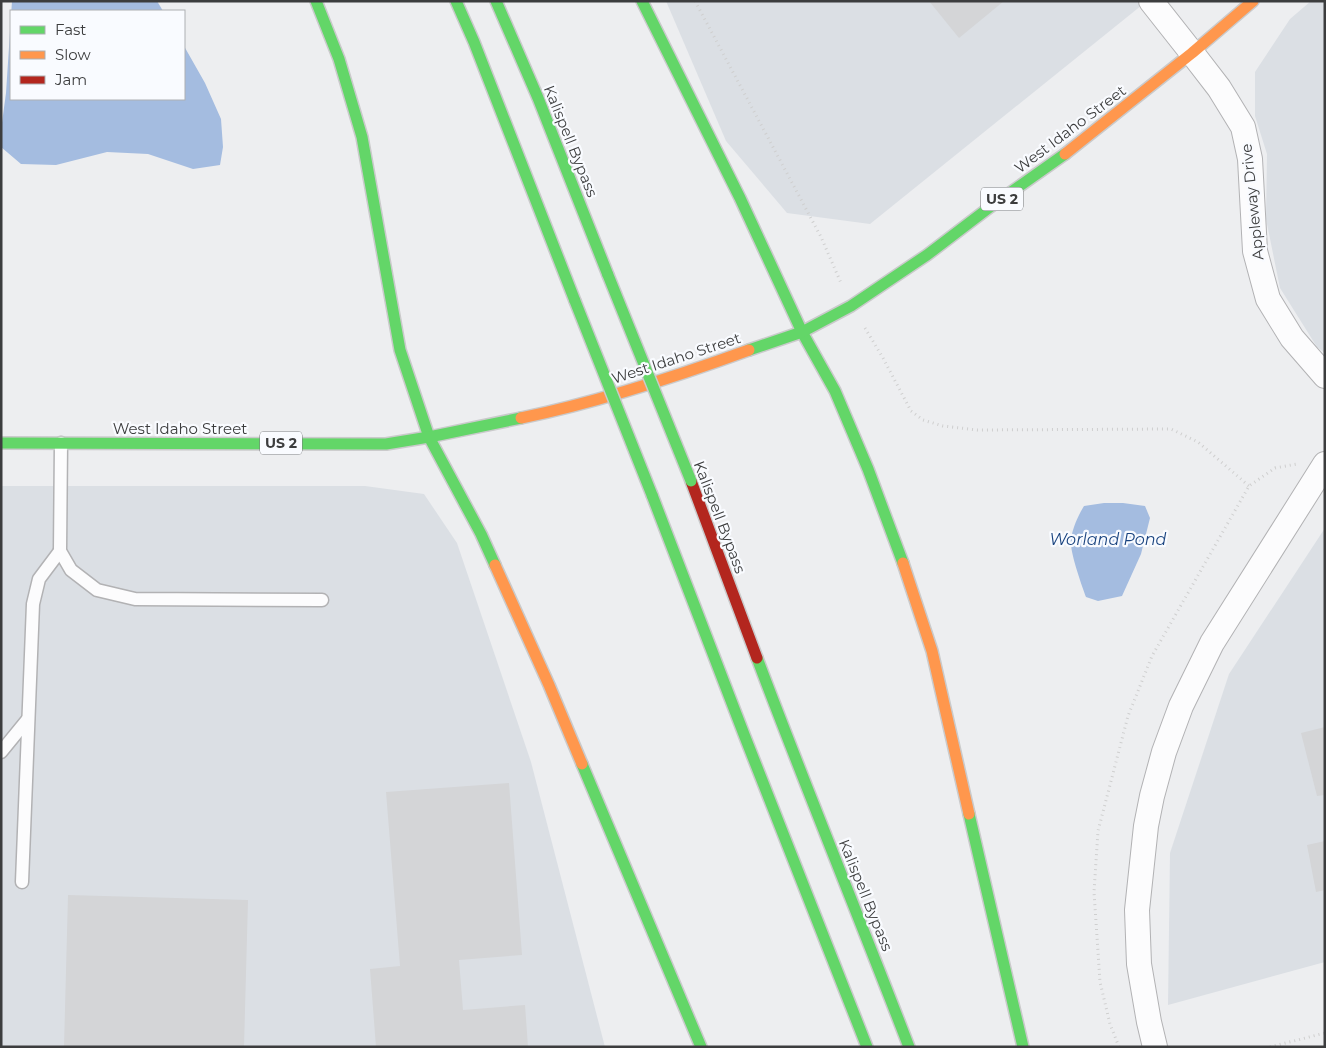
<svg xmlns="http://www.w3.org/2000/svg" width="1326" height="1048" font-family="Montserrat,sans-serif">
<style>
.built{fill:#dbdfe4}
.water{fill:#a4bce0}
.building{fill:#d4d5d7}
.lines{fill:none;stroke-linecap:round;stroke-linejoin:round}
.lane-casing{stroke:#b2b2b4;stroke-width:15}
.street-casing{stroke:#b2b2b4;stroke-width:26}
.fast-casing{stroke:#cacacb;stroke-width:14}
.slow-casing{stroke:#cacacb;stroke-width:14}
.jam-casing{stroke:#cacacb;stroke-width:14}
.path{stroke:#cfcfcf;stroke-width:3;stroke-dasharray:1 4;stroke-linecap:butt}
.lane{stroke:#fcfcfd;stroke-width:12}
.street{stroke:#fcfcfd;stroke-width:24}
.fast{stroke:#63d668;stroke-width:11}
.slow{stroke:#ff974d;stroke-width:11}
.jam{stroke:#b3261e;stroke-width:11}
.fast-bridge-casing{stroke:#cacacb;stroke-width:14;stroke-linecap:butt}
.fast-bridge{stroke:#63d668;stroke-width:11}
.labels{text-anchor:middle;dominant-baseline:central;stroke-width:4.5;stroke-linejoin:round;paint-order:stroke}
.shield{fill:#f9fbff;stroke:#757678;stroke-width:1}
.shield-label{font-size:14px;font-weight:bold;fill:#3c3d3e}
.street-label{font-size:15px;fill:#3c3d3e;stroke:#f9fbff}
.water-label{font-size:16px;font-style:italic;fill:#19437f;stroke:#f9fbff}
</style>
<rect width="100%" height="100%" fill="#edeef0"/>
<!-- built -->
<g class="built">
<path d="M666,1H1147L870,224L787,213L726,141Z"/>
<path d="M1311,1H1325V353L1317,347L1280,288L1266,219L1267,154L1255,116V72L1290,19Z"/>
<path d="M1,486H365L424,494L457,543L531,762L605,1047H1Z"/>
<path d="M1325,528V962L1168,1005L1170,853L1229,674Z"/>
</g>
<!-- water -->
<g class="water">
<path d="M12,1H157L163,11H11V99H184V46L205,83L221,119L223,147L220,165L193,169L148,154L107,152L56,165L21,164L1,147V130L6,93Z"/>
<path d="M1104,503H1123L1145,506L1150,518L1141,554L1122,596L1098,601L1086,597C1082,586 1069,550 1071,539C1073,527 1078,516 1084,506Z"/>
</g>
<!-- building -->
<g class="building">
<path d="M929,1H1004L959,38Z"/>
<path d="M1325,727V795L1317,796L1301,733Z"/>
<path d="M509,783L522,955L459,960L463,1010L525,1005L528,1047H376L370,969L400,966L386,792Z"/>
<path d="M1325,841V890L1316,892L1307,845Z"/>
<path d="M68,895L248,900L244,1047H64Z"/>
</g>
<g class="lines">
<defs>
<g id="lane">
<path d="M61,443L60,551L71,570L97,590L135,599L322,600"/>
<path d="M1,752L28,719"/>
<path d="M22,882L33,604L39,579L60,551"/>
</g>
<g id="street">
<path d="M1151,1L1192,53L1219,88L1243,127L1250,159L1255,251L1268,299L1292,338L1325,376"/>
<path d="M1155,1047L1149,1022L1139,964L1137,910L1146,826L1152,796L1164,752L1181,706L1212,643L1325,464"/>
</g>
<g id="fast">
<path d="M316,1L339,59L362,137L400,350L429,437L481,534L495,565"/>
<path d="M456,1L474,42L575,301"/>
<path d="M496,1L538,98L608,275"/>
<path d="M642,1L740,198L802,332L835,391L868,469L903,563"/>
<path d="M749,350L802,332L851,306L927,255L990,207L1065,154"/>
<path d="M1,443L386,444L429,437L521,418"/>
<path d="M652,495L745,737L867,1047"/>
<path d="M757,658C806,788 859,917 909,1047"/>
<path d="M582,764L701,1047"/>
<path d="M969,814L1023,1047"/>
</g>
<g id="slow">
<path d="M1065,154L1192,53L1253,1"/>
<path d="M521,418C599,402 675,377 749,350"/>
<path d="M903,563L932,651L969,814"/>
<path d="M495,565L549,685L582,764"/>
</g>
<path id="jam" d="M691,481L757,658"/>
</defs>
<!-- lane casing -->
<use href="#lane" class="lane-casing"/>
<!-- street casing -->
<use href="#street" class="street-casing"/>
<!-- fast casing -->
<use href="#fast" class="fast-casing"/>
<!-- slow casing -->
<use href="#slow" class="slow-casing"/>
<!-- jam casing -->
<use href="#jam" class="jam-casing"/>
<!-- path -->
<g class="path">
<path d="M695,1L821,237L841,283"/>
<path d="M865,328L883,358L911,411L923,420L943,426L977,430L1171,429L1198,442L1249,486"/>
<path d="M1119,1047L1110,1024L1100,982L1094,892L1098,831L1128,716L1152,656L1249,486L1275,468L1297,464"/>
<path d="M1270,1047L1325,1033"/>
</g>
<!-- lane -->
<use href="#lane" class="lane"/>
<!-- street -->
<use href="#street" class="street"/>
<!-- fast -->
<use href="#fast" class="fast"/>
<!-- slow -->
<use href="#slow" class="slow"/>
<!-- jam -->
<use href="#jam" class="jam"/>
<defs>
<g id="fast-bridge">
<path d="M608,275L691,481"/>
<path d="M575,301L652,495"/>
</g>
</defs>
<!-- fast-bridge casing -->
<use href="#fast-bridge" class="fast-bridge-casing"/>
<!-- fast-bridge -->
<use href="#fast-bridge" class="fast-bridge"/>
</g>
<g class="labels">
<!-- shield labels -->
<g class="shield">
<rect x="981" y="187.5" width="42" height="23" rx="4"/>
<rect x="260" y="431.5" width="42" height="23" rx="4"/>
</g>
<g class="shield-label">
<text x="1002" y="199">US 2</text>
<text x="281" y="443">US 2</text>
</g>
<!-- street labels -->
<g class="street-label">
<text transform="translate(1070 129) rotate(-37)">West Idaho Street</text>
<text transform="translate(571 141) rotate(68)">Kalispell Bypass</text>
<text transform="translate(1252 202) rotate(-96)">Appleway Drive</text>
<text transform="translate(676 358) rotate(-18)">West Idaho Street</text>
<text x="180" y="428">West Idaho Street</text>
<text transform="translate(720 517) rotate(69)">Kalispell Bypass</text>
<text transform="translate(866 895) rotate(68)">Kalispell Bypass</text>
</g>
<!-- water labels -->
<g class="water-label">
<text x="1108" y="539">Worland Pond</text>
</g>
</g>
<!-- border -->
<rect width="1326" height="1048" fill="none" stroke="#3c3d3e" stroke-width="5"/>
<!-- legend -->
<rect x="10" y="10" width="175" height="90" fill="#f9fbff" stroke="#adafb2"/>
<rect x="20" y="26" width="25" height="8" fill="#63d668" stroke="#adafb2"/>
<text x="55" y="35" font-size="15" fill="#3c3d3e">Fast</text>
<rect x="20" y="51" width="25" height="8" fill="#ff974d" stroke="#adafb2"/>
<text x="55" y="60" font-size="15" fill="#3c3d3e">Slow</text>
<rect x="20" y="76" width="25" height="8" fill="#b3261e" stroke="#adafb2"/>
<text x="55" y="85" font-size="15" fill="#3c3d3e">Jam</text>
</svg>
